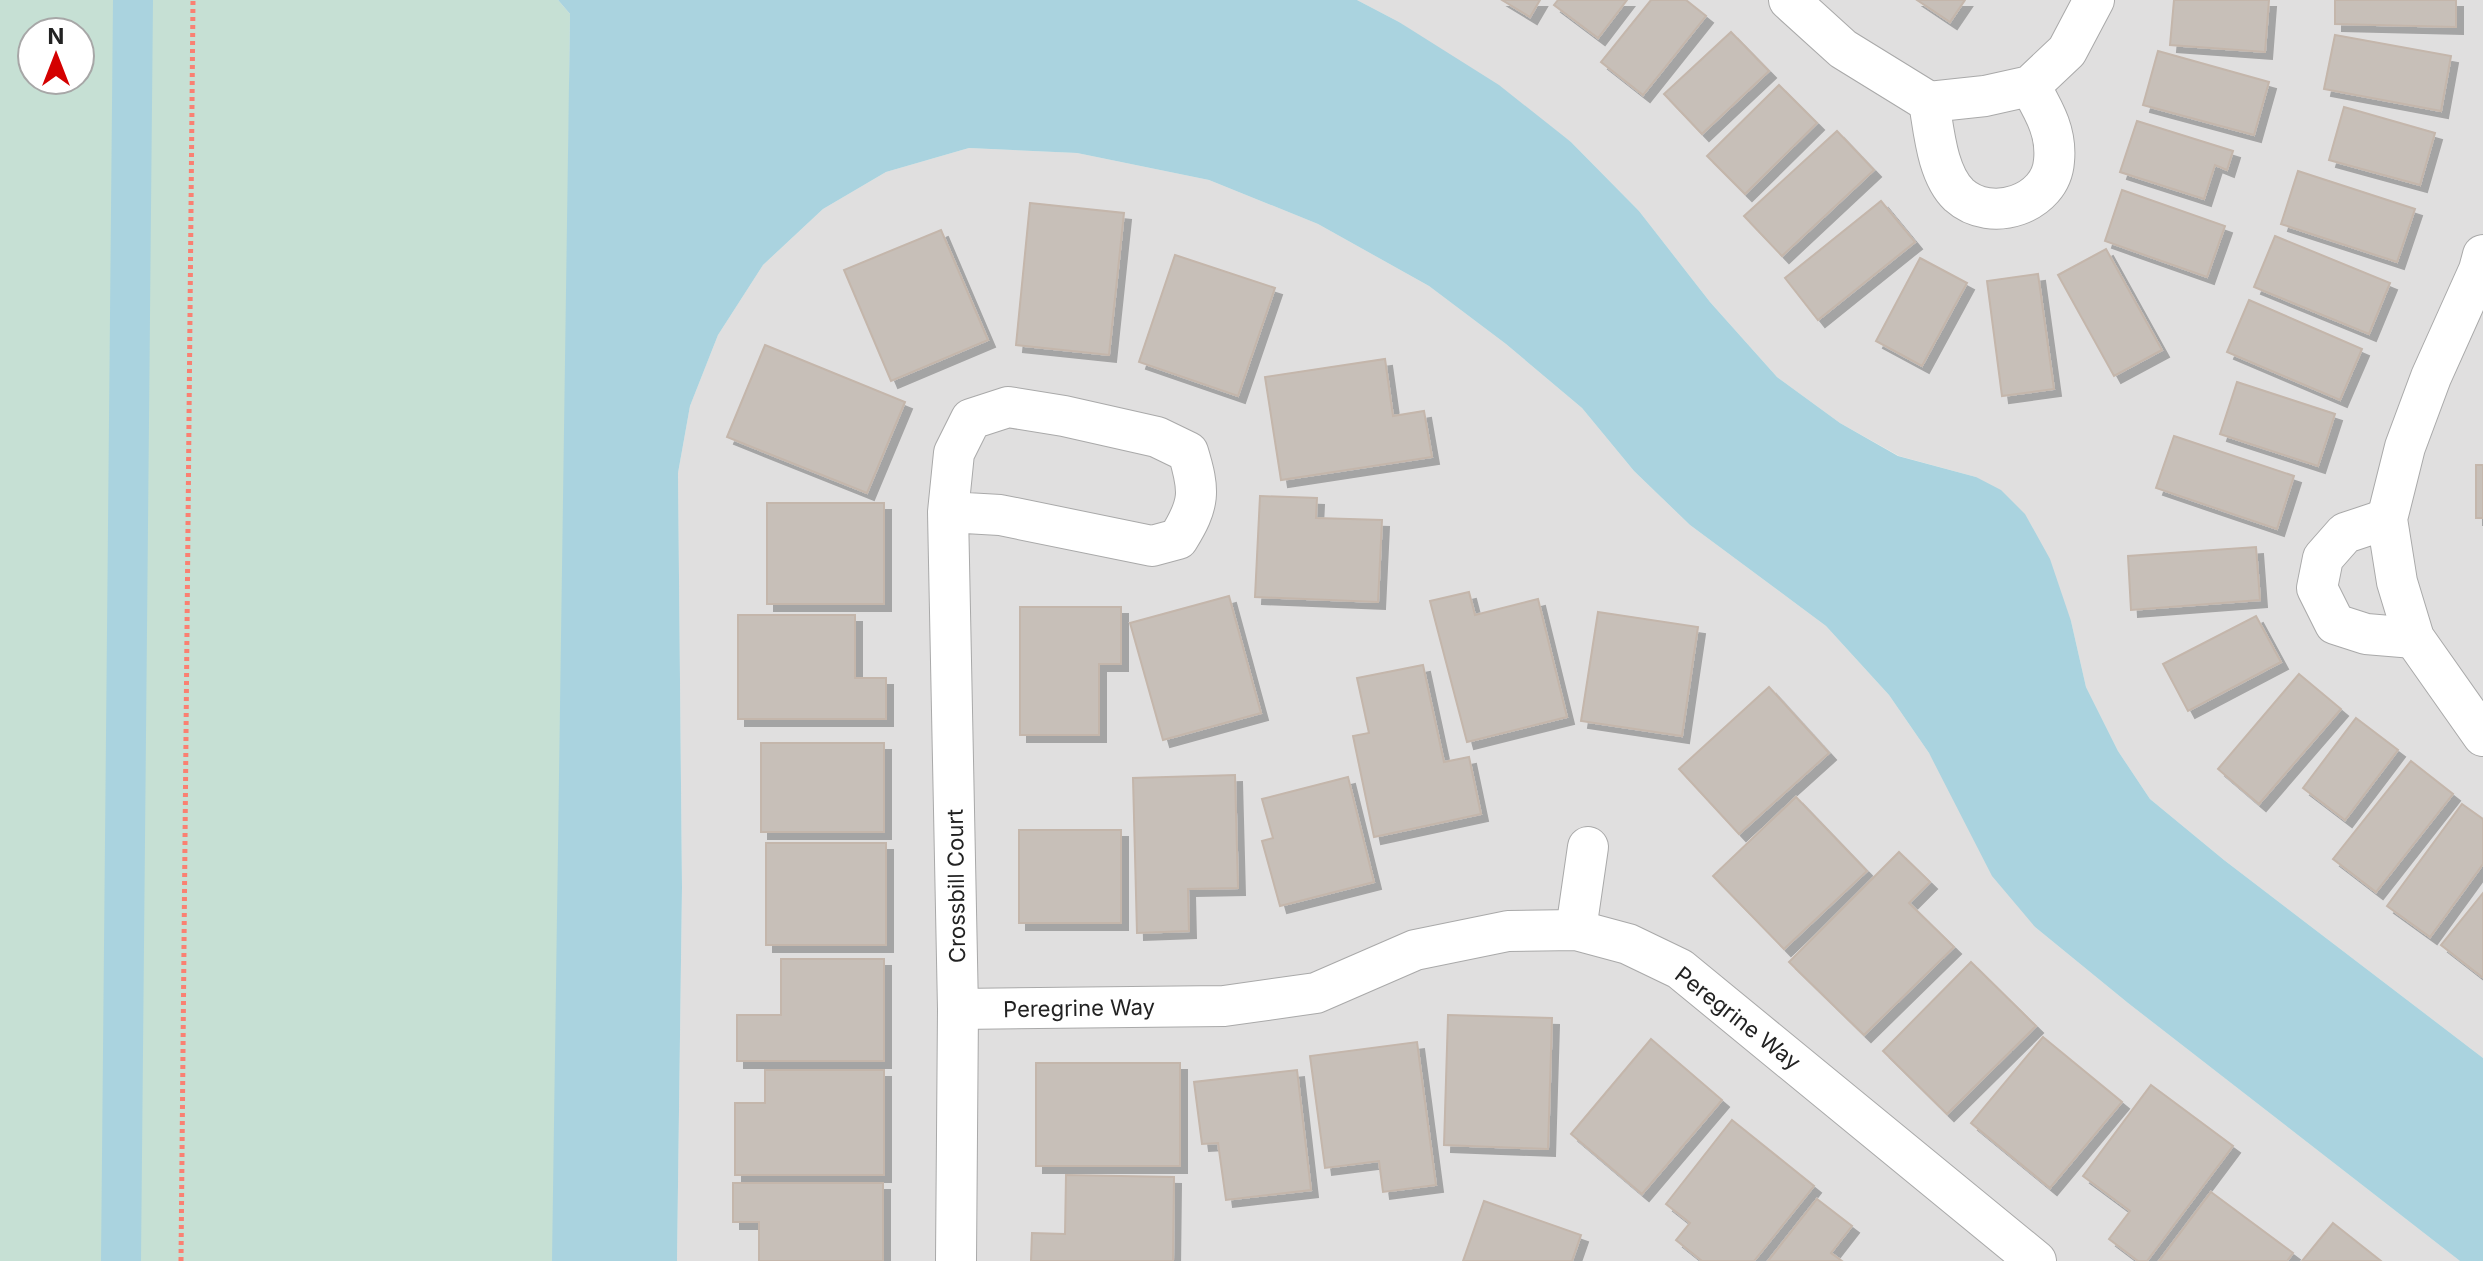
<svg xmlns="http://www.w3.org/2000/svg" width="2483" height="1261" font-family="Inter,sans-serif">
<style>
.residential{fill:#e0dfdf}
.wetland{fill:#c6e0d4;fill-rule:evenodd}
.water{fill:#aad3df}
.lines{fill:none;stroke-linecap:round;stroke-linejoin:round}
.canal{stroke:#aad3df;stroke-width:40}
.building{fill:#c7bfb8;stroke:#c4b6ab;stroke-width:2;filter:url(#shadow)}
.minor-casing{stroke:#a9a9a9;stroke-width:42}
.path{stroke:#fa8072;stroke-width:5;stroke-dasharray:4 4;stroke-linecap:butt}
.minor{stroke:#fff;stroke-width:40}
.labels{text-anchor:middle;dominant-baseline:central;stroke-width:6;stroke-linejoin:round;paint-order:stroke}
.street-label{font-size:22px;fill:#222;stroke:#fff}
</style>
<defs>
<filter id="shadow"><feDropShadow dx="7" dy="7" stdDeviation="0" flood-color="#0004"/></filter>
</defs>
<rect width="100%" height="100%" fill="#f2efe9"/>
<!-- residential -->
<g class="residential">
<path d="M1357,0H2483V1058L2224,860L2150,799L2118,751L2086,687L2071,621L1976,477L1899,456L1840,423L1777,377L1710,302L1639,211L1571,142L1399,22Z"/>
<path d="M969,148L1077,153L1209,180L1318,224L1429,286L1506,344L1582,408L1634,471L1690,525L1826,626L1889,695L1929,753L2035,927L2128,1003L2460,1261H677L682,887L678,473L690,406L718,335L763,265L823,209L886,172Z"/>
</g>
<!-- wetland -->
<path class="wetland" d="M0,0H558L570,14L558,1261H0ZM32,32H80V80H32Z"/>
<!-- water -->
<path class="water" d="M558,0H1357L1399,22L1499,85L1571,142L1639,211L1710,302L1777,377L1840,423L1898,456L1976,477L2001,490L2025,514L2050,559L2071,621L2086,687L2118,751L2150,799L2224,860L2483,1058V1261H2460L2128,1003L2035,927L1992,876L1929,753L1889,695L1826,626L1690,525L1634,471L1582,408L1506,344L1429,286L1318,224L1209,180L1077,153L969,148L886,172L823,209L763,265L718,335L690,406L678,473L682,887L677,1261H552L570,14Z"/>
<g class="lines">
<!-- canal -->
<path class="canal" d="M121,1261L133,0"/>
</g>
<!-- building -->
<g class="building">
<path d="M1502,0H1540L1530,17Z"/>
<path d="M1558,0H1627L1598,38L1554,5Z"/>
<path d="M1651,0H1686L1706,16L1643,95L1601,62Z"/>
<path d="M1917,0H1965L1950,22Z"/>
<path d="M2174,0H2269L2265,52L2170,45Z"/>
<path d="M2335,0H2456V27L2335,24Z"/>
<path d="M1731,32L1769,71L1702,134L1664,94Z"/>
<path d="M2335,35L2451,56L2441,111L2324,89Z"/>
<path d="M2158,51L2269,82L2254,135L2143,105Z"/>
<path d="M1779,85L1817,123L1745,194L1707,156Z"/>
<path d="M2344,107L2435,133L2420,185L2329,160Z"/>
<path d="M2137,121L2233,151L2227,170L2215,165L2204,199L2120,172Z"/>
<path d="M1837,131L1874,170L1782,256L1744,216Z"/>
<path d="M2298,171L2415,209L2397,262L2281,224Z"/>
<path d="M2122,190L2225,226L2207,277L2105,241Z"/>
<path d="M1881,201L1915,242L1818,320L1785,278Z"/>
<path d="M1030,203L1124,213L1109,355L1016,345Z"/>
<path d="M941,230L988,340L891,381L844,270Z"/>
<path d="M2275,236L2390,283L2369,334L2254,287Z"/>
<path d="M2106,249L2162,350L2114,376L2058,275Z"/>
<path d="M1175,255L1275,288L1238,396L1139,362Z"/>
<path d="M1920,258L1967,283L1922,366L1876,341Z"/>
<path d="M2038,274L2054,389L2002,396L1987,281Z"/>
<path d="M2249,300L2362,349L2340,400L2227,352Z"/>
<path d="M765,345L905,402L867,493L727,437Z"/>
<path d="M1385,359L1393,416L1424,411L1432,457L1281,480L1265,377Z"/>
<path d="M2237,382L2335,414L2318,466L2220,434Z"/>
<path d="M2174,436L2294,476L2277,529L2156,488Z"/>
<rect x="2476" y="465" width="7" height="53"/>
<path d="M1260,496L1317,498L1316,518L1382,520L1378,602L1255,597Z"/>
<rect x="767" y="503" width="117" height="101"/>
<path d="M2256,547L2260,600L2131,610L2128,556Z"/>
<path d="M1469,592L1475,615L1538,599L1567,717L1467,742L1430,601Z"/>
<path d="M1229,596L1261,713L1163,740L1130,623Z"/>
<path d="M1020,607H1121V664H1099V735H1020Z"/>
<path d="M1598,612L1698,627L1682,736L1581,721Z"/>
<path d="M738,615H855V678H886V719H738Z"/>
<path d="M2256,616L2281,662L2188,711L2163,664Z"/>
<path d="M1423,665L1444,762L1469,757L1481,814L1374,837L1353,736L1369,733L1357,678Z"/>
<path d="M2299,674L2341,709L2259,804L2218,769Z"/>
<path d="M1769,687L1829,753L1739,834L1679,769Z"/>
<path d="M2356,718L2398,750L2345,820L2303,788Z"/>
<rect x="761" y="743" width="123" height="89"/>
<path d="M2411,761L2453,794L2376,892L2333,859Z"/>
<path d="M1235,775L1238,888L1188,889L1189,931L1137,933L1133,778Z"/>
<path d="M1348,777L1374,882L1280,906L1262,841L1273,838L1262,799Z"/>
<path d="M1796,797L1867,871L1784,949L1713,876Z"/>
<path d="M2462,804L2483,819V864L2430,937L2387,906Z"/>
<rect x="1019" y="830" width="102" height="93"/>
<rect x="766" y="843" width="120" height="102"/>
<path d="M1899,852L1930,882L1909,903L1954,947L1864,1035L1789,962Z"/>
<path d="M2483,893V976L2482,977L2441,945Z"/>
<path d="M781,959H884V1061H737V1015H781Z"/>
<path d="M1971,962L2036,1026L1947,1114L1883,1051Z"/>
<path d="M1448,1015L1552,1018L1548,1149L1444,1145Z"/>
<path d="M2043,1037L2122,1102L2050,1188L1971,1123Z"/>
<path d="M1651,1039L1722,1100L1642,1194L1571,1134Z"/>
<path d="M1417,1042L1436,1185L1383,1192L1379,1161L1325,1168L1310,1056Z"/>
<rect x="1036" y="1063" width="144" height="103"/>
<path d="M765,1070H884V1175H735V1103H765Z"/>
<path d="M1297,1070L1311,1190L1226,1200L1218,1143L1202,1144L1194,1082Z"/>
<path d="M2151,1085L2233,1146L2147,1261H2138L2109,1239L2130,1211L2083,1176Z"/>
<path d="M1732,1120L1814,1186L1754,1261H1702L1676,1240L1690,1223L1666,1204Z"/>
<path d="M1066,1175L1174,1177L1173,1261H1031L1032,1233L1065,1234Z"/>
<path d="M733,1183H883V1261H759V1222H733Z"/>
<path d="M2211,1192L2293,1253L2287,1261H2159Z"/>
<path d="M1817,1199L1852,1226L1831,1253L1842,1261H1768Z"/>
<path d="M1484,1201L1581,1235L1572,1261H1463Z"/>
<path d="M2333,1223L2381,1261H2302Z"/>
</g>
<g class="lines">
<defs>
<g id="minor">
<path d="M1789,0L1843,49L1929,102L1985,96L2030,86L2067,51L2094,0"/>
<path d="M1929,102C1934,131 1937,174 1959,195C1991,224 2051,204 2054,161C2057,132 2044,111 2030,86"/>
<path d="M2483,255L2479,270L2431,377L2405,447L2387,519L2397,582L2414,638L2483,736"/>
<path d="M948,512L1000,515L1152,546L1178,539C1200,504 1200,491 1188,452L1157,437L1064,416L1008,407L971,419L954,453L948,512L958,1009L956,1261"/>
<path d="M2387,519L2345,533L2323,558L2317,588L2335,624L2366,634L2414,638"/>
<path d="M1576,930L1588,847"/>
<path d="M958,1009L1224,1006L1316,993L1415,950L1508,931L1576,930L1628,944L1680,969L2036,1261"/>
</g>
</defs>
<!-- minor casing -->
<use href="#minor" class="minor-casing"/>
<!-- path -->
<path class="path" d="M181,1261L193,0"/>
<!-- minor -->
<use href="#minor" class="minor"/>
</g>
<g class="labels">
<!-- street labels -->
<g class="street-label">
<text transform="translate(956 886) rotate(-91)">Crossbill Court</text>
<text transform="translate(1079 1008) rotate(-1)">Peregrine Way</text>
<text transform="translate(1738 1018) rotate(38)">Peregrine Way</text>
</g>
</g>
<!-- north arrow -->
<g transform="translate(56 56)"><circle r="38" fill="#ffffff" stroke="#a7a7a7" stroke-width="2"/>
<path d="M0-6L14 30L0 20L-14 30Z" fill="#d40000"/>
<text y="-12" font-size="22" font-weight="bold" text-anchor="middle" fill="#222222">N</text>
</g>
</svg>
